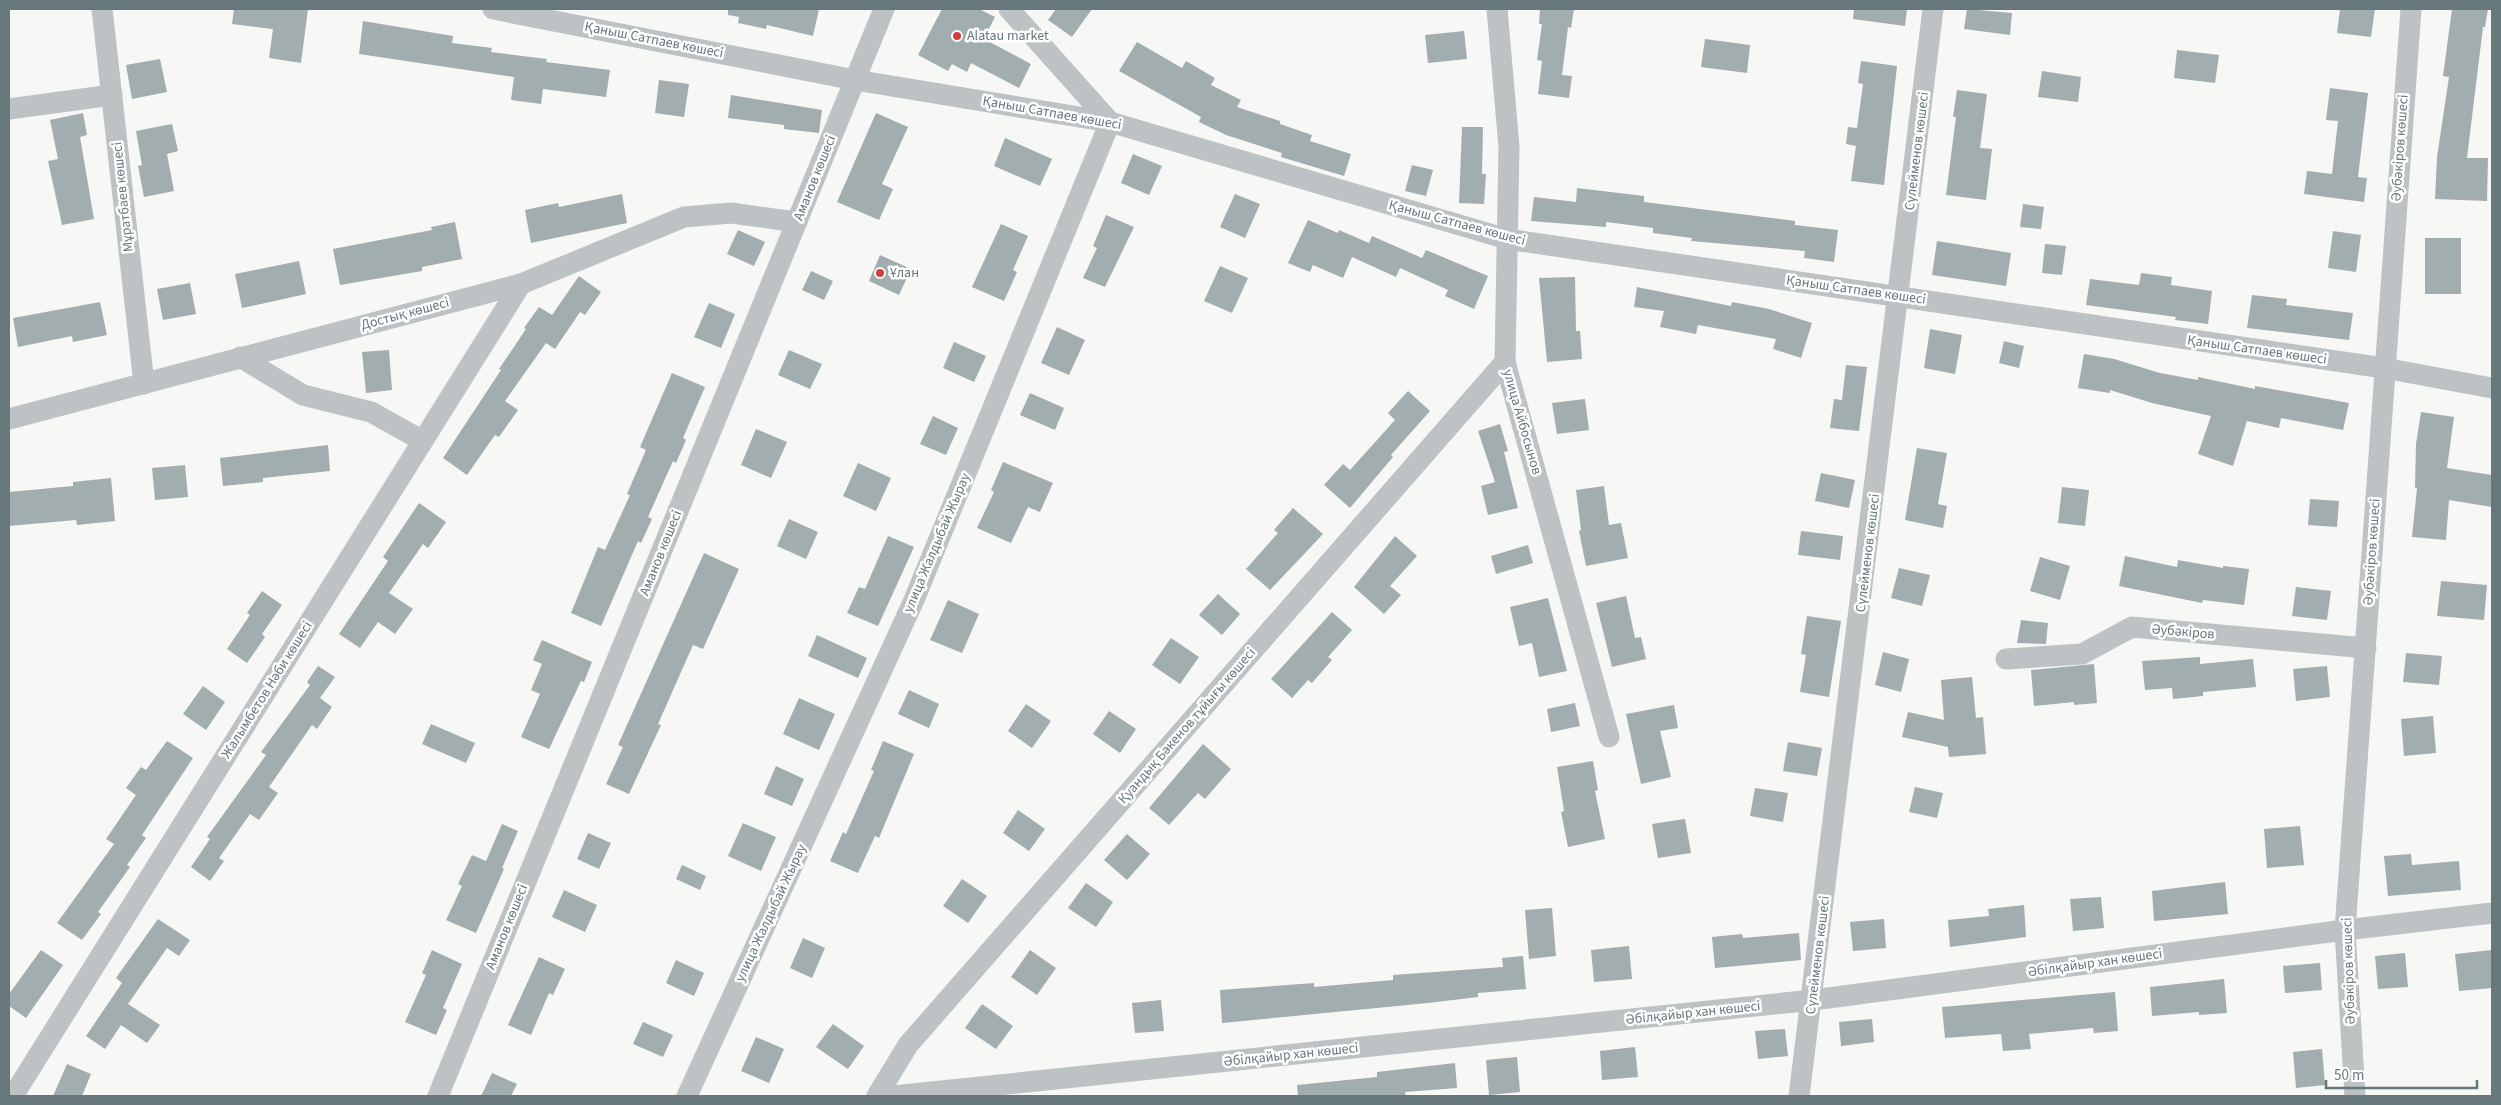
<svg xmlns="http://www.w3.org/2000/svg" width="2501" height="1105" font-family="'Source Sans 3',sans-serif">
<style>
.building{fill:#a2adaf}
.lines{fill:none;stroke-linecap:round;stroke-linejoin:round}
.minor{stroke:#bdc2c4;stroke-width:21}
.poi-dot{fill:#ce3f3e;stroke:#fff;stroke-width:2}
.labels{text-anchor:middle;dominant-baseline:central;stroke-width:5;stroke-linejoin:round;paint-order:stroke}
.poi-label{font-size:14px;fill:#66787c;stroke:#fff;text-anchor:start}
.street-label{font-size:14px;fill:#66787c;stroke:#fff}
</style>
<rect width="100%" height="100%" fill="#f7f7f5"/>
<!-- building -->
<g class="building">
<path d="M234,9H308L301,63L269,58L273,29L232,24Z"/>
<path d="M728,9H819L813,36L767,25L766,29L738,23L739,17L728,15Z"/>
<path d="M942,9H979L995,17L984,39L1031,64L1019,88L971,63L967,72L952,64L948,71L918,55Z"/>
<path d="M1056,9H1092L1072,37L1048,20Z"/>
<path d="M1540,9H1574L1571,28L1568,27L1562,75L1572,76L1569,98L1538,94L1542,61L1537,60L1542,24H1539Z"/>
<path d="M1854,9H1907L1905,26L1853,19Z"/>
<path d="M1967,9L2012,13L2010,35L1964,29Z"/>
<path d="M2340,9H2375L2371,37L2337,33Z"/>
<path d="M2452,9H2488L2485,27H2483L2467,158H2488L2487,201L2435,199L2437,157L2449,77L2443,76Z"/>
<path d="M363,21L453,36L452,43L492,48L491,52L547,59L546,62L610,70L606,97L543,89L541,104L511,100L514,77L359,54Z"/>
<path d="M1464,31L1467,59L1428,63L1425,35Z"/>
<path d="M1705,39L1750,45L1747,73L1701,67Z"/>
<path d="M1137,42L1182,68L1186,61L1215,78L1211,85L1241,100L1237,107L1280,121V124L1312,135L1310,141L1351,154L1344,176L1281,157L1282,153L1226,135L1199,122L1201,117L1119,71Z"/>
<path d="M2177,50L2219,55L2215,83L2174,78Z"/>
<path d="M160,59L167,92L132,99L126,65Z"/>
<path d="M1861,61L1897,66L1884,185L1851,181L1856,146L1846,144L1848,127L1857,128L1863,84L1858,83Z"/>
<path d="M2042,71L2081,77L2078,102L2038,97Z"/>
<path d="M659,80L689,84L684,117L655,113Z"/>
<path d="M2330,88L2368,93L2358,177L2367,178L2364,202L2304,194L2307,171L2332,174L2338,121L2326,120Z"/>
<path d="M1957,90L1987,94L1980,148L1992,149L1986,200L1946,195L1956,117H1953Z"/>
<path d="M731,95L822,110L819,133L784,129V125L728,118Z"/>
<path d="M83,113L87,135L80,137L94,219L62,225L48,161L58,159L50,120Z"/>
<path d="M876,113L908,127L882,184L893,189L879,220L837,202Z"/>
<path d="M172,124L178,151L167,154L174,191L144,197L138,166L142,165L136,131Z"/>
<path d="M1462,127H1483L1482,174H1486L1484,204L1459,203Z"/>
<path d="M1005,138L1052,159L1040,186L994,166Z"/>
<path d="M1133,154L1162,166L1149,195L1121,183Z"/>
<path d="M1412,165L1433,170L1426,196L1405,191Z"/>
<path d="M1577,188L1644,196V202L1795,221V225L1838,230L1834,262L1804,258L1805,251L1691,241L1692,238L1653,233V228L1606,222V227L1531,221L1534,197L1576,202Z"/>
<path d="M622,194L627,223L531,243L525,210L558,203L559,207Z"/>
<path d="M1235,194L1260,204L1245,238L1220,227Z"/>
<path d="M2023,204L2044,207L2041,229L2020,227Z"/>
<path d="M1106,215L1134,227L1105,287L1083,278L1097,248L1093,246Z"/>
<path d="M1308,220L1338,233L1339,230L1369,243L1372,236L1422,258L1426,250L1488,276L1474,309L1445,296L1448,290L1400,268L1396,277L1352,257L1343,278L1313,265L1310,272L1288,263Z"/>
<path d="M455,222L462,259L422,267V271L340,285L333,249L432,230L431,227Z"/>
<path d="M1001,224L1028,236L1013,270L1017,272L1004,301L972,287Z"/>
<path d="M738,230L765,242L754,266L727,254Z"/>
<path d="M2333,231L2361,235L2356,272L2328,268Z"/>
<rect x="2425" y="238" width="36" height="56"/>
<path d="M1937,241L2011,253L2006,286L1932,275Z"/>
<path d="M2045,244L2066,246L2062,275L2042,273Z"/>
<path d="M880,255L911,269L899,295L869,281Z"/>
<path d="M299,261L306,294L242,308L235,274Z"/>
<path d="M1220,266L1248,278L1232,313L1204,301Z"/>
<path d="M811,271L833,281L824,300L802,290Z"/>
<path d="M2141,273L2172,277L2171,285L2212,291L2208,324L2175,320L2176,317L2086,305L2090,279L2139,285Z"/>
<path d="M579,276L601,292L585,315L580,312L555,349L546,343L505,401L518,410L499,437L495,435L467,475L443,458L501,370L499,369L526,329L524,328L539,307L552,315Z"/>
<path d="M1575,277L1576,331H1580L1582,359L1547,362L1539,278Z"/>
<path d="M190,283L196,314L163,320L157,289Z"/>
<path d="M1637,287L1731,306L1732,302L1769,309L1812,323L1801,358L1773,349L1776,339L1698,325L1696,334L1660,327L1664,311L1634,307Z"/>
<path d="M2252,295L2287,299L2286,305L2353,313L2349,340L2247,328Z"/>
<path d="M100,302L107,335L73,342L72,336L18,347L13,318Z"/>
<path d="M709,303L735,314L721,348L694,337Z"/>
<path d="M1057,327L1085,340L1069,375L1041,363Z"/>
<path d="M1930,329L1962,335L1955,374L1924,368Z"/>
<path d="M2004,341L2024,346L2019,368L1999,363Z"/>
<path d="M954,342L986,356L974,382L943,368Z"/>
<path d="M389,350L392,390L366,393L362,352Z"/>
<path d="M789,350L822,364L810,389L778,375Z"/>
<path d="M2084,354L2114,359L2160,373L2198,380V377L2255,389V386L2349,403L2343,430L2281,418L2279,428L2247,421L2233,466L2198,454L2211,416L2152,403L2110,390V393L2078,388Z"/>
<path d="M1846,365L1867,367L1859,431L1830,428L1834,399L1842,400Z"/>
<path d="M672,373L705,387L683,438L686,440L676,463L673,461L648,517L652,519L641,543L638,541L601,626L571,613L598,547L605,550L630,495L627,494L646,450L640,447Z"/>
<path d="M1408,391L1430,411L1391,455L1393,457L1350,508L1324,485L1343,464L1350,470L1395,420L1388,413Z"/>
<path d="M1030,393L1064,408L1055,430L1020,415Z"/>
<path d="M1585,399L1589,430L1557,434L1552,403Z"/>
<path d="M2421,412L2454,417L2447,468L2492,475V507L2449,500L2446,540L2412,537L2417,488H2415L2416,444Z"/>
<path d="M933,416L958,428L946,455L920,444Z"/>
<path d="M1500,424L1508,451L1504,452L1518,508L1488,515L1481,486L1495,482L1478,431Z"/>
<path d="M756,429L787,442L771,478L741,465Z"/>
<path d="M328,445L330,471L263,478V482L223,486L220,458Z"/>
<path d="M1917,448L1947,453L1938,504L1947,506L1943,528L1905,520Z"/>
<path d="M1003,462L1053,483L1040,512L1028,507L1011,543L977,528L994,492L991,490Z"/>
<path d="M858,463L891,478L876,511L843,496Z"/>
<path d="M185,465L188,497L155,500L152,468Z"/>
<path d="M1821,473L1855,480L1849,508L1815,501Z"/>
<path d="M111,478L115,521L77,525L76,520L9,526V492L73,486V482Z"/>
<path d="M1604,486L1609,525L1621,523L1628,558L1586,566L1579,531L1581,530L1576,490Z"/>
<path d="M2062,487L2089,490L2085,526L2058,523Z"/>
<path d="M2310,499L2339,501L2337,527L2308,525Z"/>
<path d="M419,503L446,522L428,548L423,544L389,593L413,609L395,634L378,622L360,648L339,634L388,561L383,557Z"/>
<path d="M1293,508L1323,534L1270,590L1246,569L1278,533L1274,530Z"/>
<path d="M789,519L818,532L806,559L777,546Z"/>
<path d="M1801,531L1843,536L1840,560L1798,555Z"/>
<path d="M888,536L914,547L878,626L847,613L859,587L865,589Z"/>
<path d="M1395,536L1417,556L1390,586L1401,595L1384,614L1354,587Z"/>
<path d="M1528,545L1533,563L1496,574L1491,556Z"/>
<path d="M704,553L739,569L703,649L693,645L658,724L661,725L629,794L606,784L623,747L618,745Z"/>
<path d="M2125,556L2177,567L2178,560L2223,568V566L2249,569L2244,605L2203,600L2202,603L2119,586Z"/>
<path d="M2040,557L2070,566L2060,600L2030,591Z"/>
<path d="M1899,568L1930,575L1922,606L1891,598Z"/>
<path d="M2441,581L2487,585L2484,620L2437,616Z"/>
<path d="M2296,587L2331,591L2327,620L2292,616Z"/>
<path d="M262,591L282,605L262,634L265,637L247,663L227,649L250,615L247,613Z"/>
<path d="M1218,594L1240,614L1222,635L1199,615Z"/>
<path d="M1626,596L1635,638L1641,637L1646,659L1612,667L1596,603Z"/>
<path d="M1548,598L1567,671L1539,677L1532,643L1519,646L1510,607Z"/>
<path d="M948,600L979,614L962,653L930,640Z"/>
<path d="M1332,612L1352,630L1328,657L1332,660L1312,683L1308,680L1292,698L1271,679Z"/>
<path d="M1807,616L1841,621L1829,697L1800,692L1806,655L1801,654Z"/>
<path d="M2021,620L2048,623L2046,644L2017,643Z"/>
<path d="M817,635L867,658L858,678L808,656Z"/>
<path d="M1171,638L1199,657L1180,684L1152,665Z"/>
<path d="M542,640L592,662L584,682L581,681L549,749L521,737L540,694L531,690L542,664L533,660Z"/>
<path d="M1883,652L1909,659L1901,692L1875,685Z"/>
<path d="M2406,653L2442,656L2439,685L2403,682Z"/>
<path d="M2200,657V664L2253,659L2256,687L2203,692V696L2173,699L2172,688L2145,690L2142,661Z"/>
<path d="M2094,664L2097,703L2074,705V702L2034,706L2031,670Z"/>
<path d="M318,666L335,677L320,698L332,707L317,729L312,725L269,787L278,793L259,820L250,814L219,858L224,861L210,881L191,867L210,839L207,837L266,755L261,752L310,685L307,682Z"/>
<path d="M2327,666L2330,697L2296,701L2293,669Z"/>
<path d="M1972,677L1976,718L1983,717L1986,754L1949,757L1948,747L1902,737L1908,712L1944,720L1941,680Z"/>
<path d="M203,686L225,702L206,730L183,714Z"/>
<path d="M909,690L939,704L929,728L898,714Z"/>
<path d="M799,698L835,714L819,750L783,734Z"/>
<path d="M1575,703L1580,726L1551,732L1547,709Z"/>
<path d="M1026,704L1051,721L1032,748L1008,731Z"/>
<path d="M1674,705L1678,728L1660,731L1671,777L1641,784L1626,714Z"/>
<path d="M1109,711L1136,729L1120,753L1093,734Z"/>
<path d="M2433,716L2436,753L2404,756L2401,719Z"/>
<path d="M431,724L475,743L466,763L422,744Z"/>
<path d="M167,741L193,758L142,835L146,838L127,865L130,867L98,912L101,914L82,940L57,923L114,844L106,839L136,795L126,788L141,767L146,770Z"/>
<path d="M883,741L914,754L879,838L875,836L858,873L830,861L843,832L846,834L874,771L871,770Z"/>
<path d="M1788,742L1822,748L1817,776L1783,771Z"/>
<path d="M1203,744L1231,769L1205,799L1198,793L1169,825L1149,808Z"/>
<path d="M1593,761L1598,790L1595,791L1605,839L1568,847L1561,812L1564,811L1557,767Z"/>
<path d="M776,766L804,779L792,806L764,794Z"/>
<path d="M1915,787L1943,793L1937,818L1909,812Z"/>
<path d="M1755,788L1788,793L1783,822L1750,816Z"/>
<path d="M1018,810L1045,829L1029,851L1003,833Z"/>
<path d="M1685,819L1691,853L1658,858L1652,824Z"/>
<path d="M743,823L776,837L761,871L728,856Z"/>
<path d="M502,824L518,831L502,868L504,869L476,933L446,920L462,886L458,884L472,855L486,861Z"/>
<path d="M2300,826L2304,865L2267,868L2264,829Z"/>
<path d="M588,833L611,843L599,869L577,859Z"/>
<path d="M1127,834L1150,854L1127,880L1104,860Z"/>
<path d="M2411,854L2412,865L2459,861L2461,890L2388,896L2384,856Z"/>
<path d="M682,865L706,876L700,890L676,879Z"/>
<path d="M962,879L987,896L968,923L943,906Z"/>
<path d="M2225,882L2228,914L2154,921L2152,891Z"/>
<path d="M1086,883L1113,902L1096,927L1068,908Z"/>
<path d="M564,890L597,905L585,932L552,917Z"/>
<path d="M2101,897L2104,928L2073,931L2070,899Z"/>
<path d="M2024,905L2026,937L1950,947L1948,920L1989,916L1988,909Z"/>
<path d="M1552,908L1556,956L1529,959L1525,910Z"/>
<path d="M158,919L190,940L179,956L167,948L128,1004L160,1025L147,1043L121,1025L105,1049L86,1036L122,983L116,978Z"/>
<path d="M1884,919L1886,948L1853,951L1850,922Z"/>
<path d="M1799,933L1801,960L1715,968L1712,937L1742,934L1743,938Z"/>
<path d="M803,938L825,948L812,978L790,968Z"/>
<path d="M1629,946L1632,979L1594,982L1591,950Z"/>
<path d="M41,950L63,965L26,1018L9,1006V994Z"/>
<path d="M432,950L462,964L443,1008L447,1010L436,1035L405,1022L426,975L422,973Z"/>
<path d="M1030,950L1056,968L1037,995L1011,977Z"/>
<path d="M2492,950V988L2459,991L2455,954Z"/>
<path d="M2405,953L2408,987L2378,989L2375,956Z"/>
<path d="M1523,956L1526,989L1478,993V997L1428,1003L1222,1023L1220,990L1314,983V987L1393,980V975L1503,967L1502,958Z"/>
<path d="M539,957L565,969L553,995L549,993L531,1035L508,1025Z"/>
<path d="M676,960L704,973L694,996L666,983Z"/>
<path d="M2320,963L2322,990L2285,993L2283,966Z"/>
<path d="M2224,979L2227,1013L2199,1015V1012L2152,1016L2150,987Z"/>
<path d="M2115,992L2118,1031L2094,1033L2093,1028L2029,1034L2031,1049L2003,1051L2001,1034L1945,1038L1942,1007Z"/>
<path d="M1161,1000L1164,1031L1135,1033L1132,1003Z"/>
<path d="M982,1004L1013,1026L996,1049L965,1028Z"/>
<path d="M1872,1019L1874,1042L1841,1046L1839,1022Z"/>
<path d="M643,1022L673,1035L663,1057L633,1044Z"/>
<path d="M833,1024L864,1046L848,1069L816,1047Z"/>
<path d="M1785,1029L1788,1056L1758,1059L1755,1031Z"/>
<path d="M756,1037L784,1049L769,1083L741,1071Z"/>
<path d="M1635,1047L1638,1077L1602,1080L1600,1051Z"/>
<path d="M2322,1049L2325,1085L2296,1088L2293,1052Z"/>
<path d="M1517,1057L1520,1092L1489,1095L1486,1060Z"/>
<path d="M1455,1063L1457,1088L1405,1092L1406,1096H1298L1297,1085L1377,1077V1072Z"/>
<path d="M67,1064L91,1074L82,1096H53Z"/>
<path d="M492,1073L517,1084L511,1096H481Z"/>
</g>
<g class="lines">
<!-- minor -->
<g class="minor">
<path d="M102,9L144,384"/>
<path d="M493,9L855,80L1110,122L1507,239L2384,368L2492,388"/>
<path d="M1497,9L1509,147L1505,362L1609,737"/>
<path d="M9,109L112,95"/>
<path d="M240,357L303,395L371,412L423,441"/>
<path d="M9,419L521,284L684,217L731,213L797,222"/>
<path d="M2006,659L2082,654L2132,627L2366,648"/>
<path d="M13,1096L521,284"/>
<path d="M438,1096L884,9"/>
<path d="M687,1096L914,600L1110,122L1009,9"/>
<path d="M877,1096L908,1045L1505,362"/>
<path d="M893,1096L1813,1000L2345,930L2492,913"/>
<path d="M1799,1096L1933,9"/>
<path d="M2355,1096L2345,930L2411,9"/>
</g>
</g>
<!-- markers -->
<g class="poi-dot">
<circle cx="957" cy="36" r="5"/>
<circle cx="880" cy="273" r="5"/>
</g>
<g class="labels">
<!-- poi labels -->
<g class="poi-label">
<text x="967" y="36">Alatau market</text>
<text x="890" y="273">Ұлан</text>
</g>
<!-- street labels -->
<g class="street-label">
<text transform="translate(654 40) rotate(11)">Қаныш Сатпаев көшесі</text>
<text transform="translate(1052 113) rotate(10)">Қаныш Сатпаев көшесі</text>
<text transform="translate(2400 148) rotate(-86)">Әубәкіров көшесі</text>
<text transform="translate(1917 151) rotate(-83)">Сүлейменов көшесі</text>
<text transform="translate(815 178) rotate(-68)">Аманов көшесі</text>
<text transform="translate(123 197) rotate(-96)">Мұратбаев көшесі</text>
<text transform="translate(1457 223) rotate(15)">Қаныш Сатпаев көшесі</text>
<text transform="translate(1856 290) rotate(8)">Қаныш Сатпаев көшесі</text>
<text transform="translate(405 314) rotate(-15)">Достық көшесі</text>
<text transform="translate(2257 350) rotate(8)">Қаныш Сатпаев көшесі</text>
<text transform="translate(1522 422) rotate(74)">улица Айбосынов</text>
<text transform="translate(937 543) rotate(-67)">улица Жалдыбай Жырау</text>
<text transform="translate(2372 552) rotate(-86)">Әубәкіров көшесі</text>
<text transform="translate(661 553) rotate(-68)">Аманов көшесі</text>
<text transform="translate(1868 553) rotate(-83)">Сүлейменов көшесі</text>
<text transform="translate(2183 632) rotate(5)">Әубәкіров</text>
<text transform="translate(267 690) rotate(-58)">Жалымбетов Нәби көшесі</text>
<text transform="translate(1187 726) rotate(-49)">Қуандық Бәкенов тұйығы көшесі</text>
<text transform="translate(771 913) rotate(-65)">улица Жалдыбай Жырау</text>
<text transform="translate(507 927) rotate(-68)">Аманов көшесі</text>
<text transform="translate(1818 955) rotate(-83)">Сүлейменов көшесі</text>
<text transform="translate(2095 963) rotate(-8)">Әбілқайыр хан көшесі</text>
<text transform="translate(2349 971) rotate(-92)">Әубәкіров көшесі</text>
<text transform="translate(1693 1013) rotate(-6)">Әбілқайыр хан көшесі</text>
<text transform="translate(1291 1055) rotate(-6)">Әбілқайыр хан көшесі</text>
</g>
</g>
<!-- border -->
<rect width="2501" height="1105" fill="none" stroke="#66787c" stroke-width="20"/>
<!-- scale -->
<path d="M2326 1080v8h151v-8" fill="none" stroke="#66787c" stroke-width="2.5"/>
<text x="2334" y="1080" font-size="15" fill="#66787c" stroke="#ffffff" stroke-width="4" paint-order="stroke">50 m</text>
</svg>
